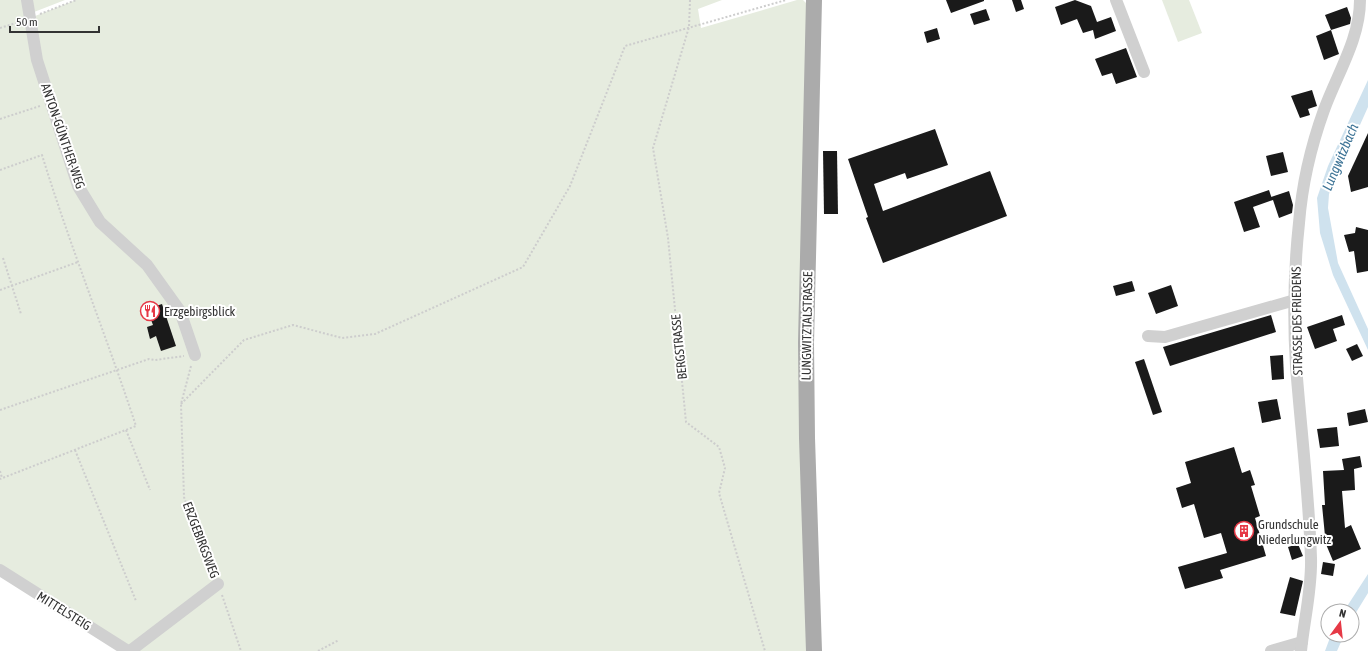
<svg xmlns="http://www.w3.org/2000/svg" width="1368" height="651" font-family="'Asap Condensed',sans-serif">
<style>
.green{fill:#e6ecdf}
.water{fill:#cfe2ee}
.building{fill:#1a1a1a}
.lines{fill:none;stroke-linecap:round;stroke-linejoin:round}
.path{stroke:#cdcdcd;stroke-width:2;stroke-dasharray:2 2;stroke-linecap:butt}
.minor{stroke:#d0d0d0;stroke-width:12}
.major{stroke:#ababab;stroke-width:16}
.labels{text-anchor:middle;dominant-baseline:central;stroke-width:4;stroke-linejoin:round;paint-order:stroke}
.street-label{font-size:13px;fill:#333;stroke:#fff}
.poi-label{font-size:13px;fill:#333;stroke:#fff;text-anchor:start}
.water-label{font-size:14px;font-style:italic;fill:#3f7597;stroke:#fff}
</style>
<rect width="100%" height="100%" fill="#fff"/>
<!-- green -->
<g class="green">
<path d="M0,0H65L29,14L30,18L76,0H722L698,9L701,28L797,0H803L806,3V651H128L0,570Z"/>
<path d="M1162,0H1189L1202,33L1178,42Z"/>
</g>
<!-- water -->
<g class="water">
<path d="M1368,80V107L1329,194L1328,208L1338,263L1368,329V350L1333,275L1320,233L1317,198L1328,166Z"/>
<path d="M1368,574V593L1352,619V611H1344Z"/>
<path d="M1331,635H1344L1337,651H1325Z"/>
</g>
<!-- building -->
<g class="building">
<path d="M946,0H984V1L951,13Z"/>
<path d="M1012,0H1021L1024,9L1016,12Z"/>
<path d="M1075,0L1091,6L1097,22L1111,17L1116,31L1095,39L1093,30L1083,33L1077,19L1061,25L1055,7Z"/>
<path d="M1347,7L1351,18L1350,24L1331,30L1325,15Z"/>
<path d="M986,9L990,20L974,25L970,14Z"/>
<path d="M937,28L940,39L927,43L924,32Z"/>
<path d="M1331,30L1339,54L1324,60L1316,36Z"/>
<path d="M1126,48L1137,77L1116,84L1112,73L1102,76L1095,59Z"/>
<path d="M1312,90L1317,106L1308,109L1310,115L1300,118L1291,96Z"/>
<path d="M935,129L948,165L907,179L905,173L874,184L883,211L990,171L1007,216L883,263L866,218L868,217L848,159Z"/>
<path d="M1368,133V187L1351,192L1348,176Z"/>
<path d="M823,151H837L838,214H824Z"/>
<path d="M1283,152L1288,172L1271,176L1266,156Z"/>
<path d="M1269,190L1272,199L1271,197L1289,191L1293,205L1292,213L1279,218L1273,200L1253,207L1260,227L1244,232L1234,202Z"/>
<path d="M1356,227L1368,230V271L1357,273L1354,251L1349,252L1344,235L1355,233Z"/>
<path d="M1132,281L1135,291L1116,296L1113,286Z"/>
<path d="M1171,285L1178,306L1156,314L1148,293Z"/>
<path d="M162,304L176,346L161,351L156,336L150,339L147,327L153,325L147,309Z"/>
<path d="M1271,315L1276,332L1170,366L1163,347Z"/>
<path d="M1342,315L1345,325L1333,329L1337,341L1315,349L1307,327Z"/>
<path d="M1357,344L1363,356L1352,361L1346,349Z"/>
<path d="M1283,355L1284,379L1272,380L1270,356Z"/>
<path d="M1144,359L1162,412L1153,415L1135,362Z"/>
<path d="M1277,399L1281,419L1262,423L1258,402Z"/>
<path d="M1365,409L1368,422L1349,426L1347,413Z"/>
<path d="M1337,427L1339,446L1320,448L1317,429Z"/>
<path d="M1234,447L1242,473L1250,470L1255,485L1251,486L1260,516L1255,518L1266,556L1220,570L1223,578L1185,589L1178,567L1227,553L1221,533L1204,538L1194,504L1182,508L1176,488L1191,483L1185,462Z"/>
<path d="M1360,456L1362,467L1354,469L1355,490L1342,491L1345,528L1351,525L1361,549L1333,561L1323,537L1325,536L1322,505H1325L1323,471L1344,470L1342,459Z"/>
<path d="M1298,544L1303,556L1292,560L1288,547Z"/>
<path d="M1323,562L1335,564L1333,576L1321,574Z"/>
<path d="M1290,577L1303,581L1295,616L1280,613Z"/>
</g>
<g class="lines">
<!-- path -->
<g class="path">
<path d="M690,0L689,27L653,148L668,238L686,422L719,447L725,468L719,493L765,651"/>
<path d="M40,14L76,0"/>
<path d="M0,28L19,22"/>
<path d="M0,119L40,106"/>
<path d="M0,170L42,155C70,246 106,335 136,426L0,479"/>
<path d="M3,258L21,314"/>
<path d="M0,290L78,262"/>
<path d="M191,366L181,404L184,497L201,546L214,575"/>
<path d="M181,404L244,340L293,325L342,338L375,334L523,267L570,186L625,46L786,0"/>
<path d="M0,410L149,359L155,360L184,356"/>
<path d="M126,430L150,490"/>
<path d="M75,450L136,601"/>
<path d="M0,471L2,478"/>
<path d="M222,595L241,651"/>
<path d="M318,651L339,640"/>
</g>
<!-- minor -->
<g class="minor">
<path d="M27,0L37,60L78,186L100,222L147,265L180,311L195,355"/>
<path d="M1116,0L1144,72"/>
<path d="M1148,336L1165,337L1295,300"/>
<path d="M0,570L128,651"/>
<path d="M130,651L218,584"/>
<path d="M1271,651L1302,642"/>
<path d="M1301,651C1304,620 1312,589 1311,558C1309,494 1301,430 1296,366C1293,319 1294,270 1299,223C1302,185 1311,146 1324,110C1337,74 1360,39 1360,0"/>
</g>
<!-- major -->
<path class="major" d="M814,0L806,343L807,438L814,651"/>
</g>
<!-- icons -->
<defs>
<symbol id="restaurant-ring" viewBox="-11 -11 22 22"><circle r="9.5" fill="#fff" stroke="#e63946" stroke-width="1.5"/><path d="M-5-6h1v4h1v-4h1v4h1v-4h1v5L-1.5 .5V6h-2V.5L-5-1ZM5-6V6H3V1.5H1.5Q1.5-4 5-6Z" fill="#e63946"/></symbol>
<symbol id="building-ring" viewBox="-11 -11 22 22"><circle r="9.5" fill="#fff" stroke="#e63946" stroke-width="1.5"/><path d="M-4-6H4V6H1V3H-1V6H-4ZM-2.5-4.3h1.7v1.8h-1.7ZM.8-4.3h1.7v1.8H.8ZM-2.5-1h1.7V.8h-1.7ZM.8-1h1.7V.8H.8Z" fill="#e63946"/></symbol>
</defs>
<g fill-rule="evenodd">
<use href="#restaurant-ring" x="139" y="300" width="22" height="22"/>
<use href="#building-ring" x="1233" y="520" width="22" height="22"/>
</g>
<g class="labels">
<!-- street labels -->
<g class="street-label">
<text transform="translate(63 136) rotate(71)">ANTON-GÜNTHER-WEG</text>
<text transform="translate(1297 321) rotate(-91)">STRASSE DES FRIEDENS</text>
<text transform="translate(807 326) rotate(-89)">LUNGWITZTALSTRASSE</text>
<text transform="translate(679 347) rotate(-96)">BERGSTRASSE</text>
<text transform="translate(201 540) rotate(69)">ERZGEBIRGSWEG</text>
<text transform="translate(64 611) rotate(32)">MITTELSTEIG</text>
</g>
<!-- poi labels -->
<g class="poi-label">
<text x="164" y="311">Erzgebirgsblick</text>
<text x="1258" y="524">Grundschule<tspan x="1258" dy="15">Niederlungwitz</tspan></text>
</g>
<!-- water labels -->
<g class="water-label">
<text transform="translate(1340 157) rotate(-67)">Lungwitzbach</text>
</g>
</g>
<!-- north arrow -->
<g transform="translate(1340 623) rotate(15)"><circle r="19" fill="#ffffff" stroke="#adadad"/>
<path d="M0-3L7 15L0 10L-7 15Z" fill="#e63946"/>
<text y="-6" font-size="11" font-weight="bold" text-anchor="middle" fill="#333333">N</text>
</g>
<!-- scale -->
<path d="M10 26v6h89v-6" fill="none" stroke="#333333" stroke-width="2"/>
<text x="16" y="26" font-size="12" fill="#333333" stroke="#ffffff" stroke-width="3" paint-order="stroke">50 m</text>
</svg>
